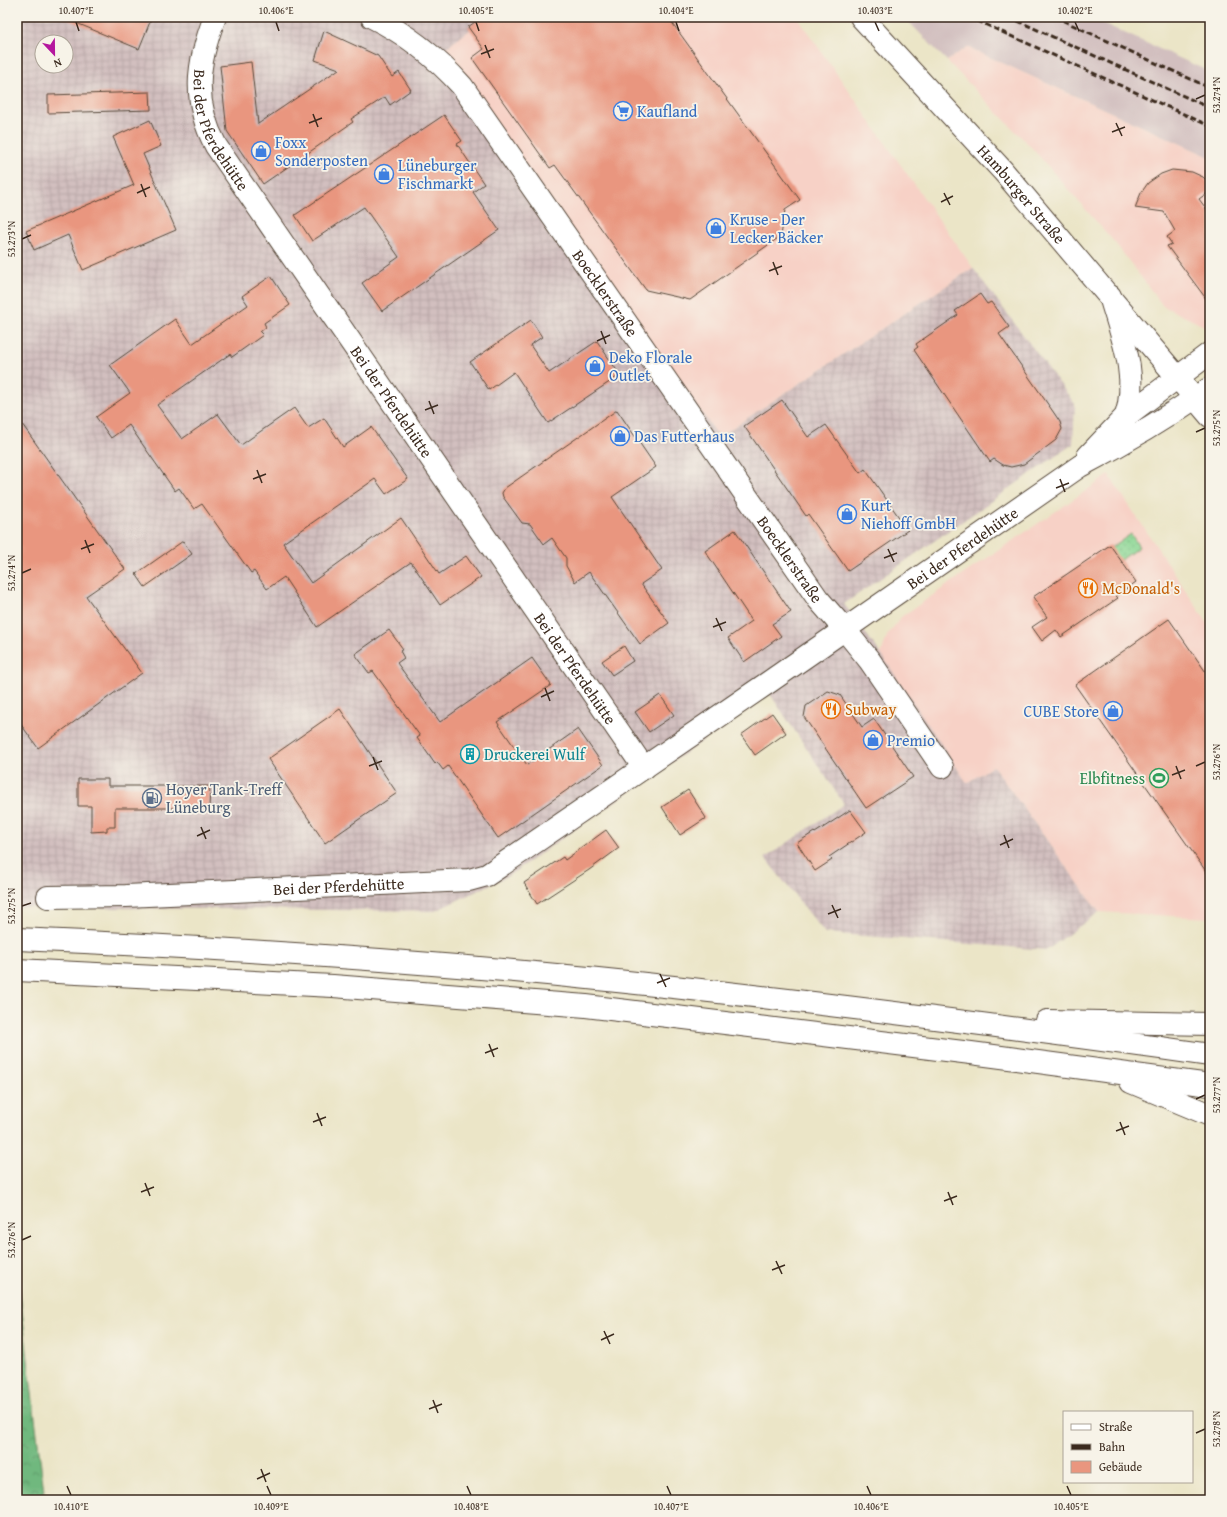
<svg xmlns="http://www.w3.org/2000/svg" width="1227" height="1517" font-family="'Gentium Book Plus',serif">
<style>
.built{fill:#f7d1c6}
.industrial{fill:url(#industrial-grid);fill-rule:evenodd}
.railway{fill:#d2bfbf}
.grass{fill:url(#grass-dots);stroke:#638059}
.forest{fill:url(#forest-crowns);stroke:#56714e}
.building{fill:#e9967f}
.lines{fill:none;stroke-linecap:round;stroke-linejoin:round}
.minor-casing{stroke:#554637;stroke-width:24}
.major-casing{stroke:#554637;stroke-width:24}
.highway-casing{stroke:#554637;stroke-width:24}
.minor{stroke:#fff;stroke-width:22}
.major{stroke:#fff;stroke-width:22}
.highway{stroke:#fff;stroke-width:22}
.rail{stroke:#3b2a1e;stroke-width:3;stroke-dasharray:6 3;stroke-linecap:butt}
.ticks{fill:none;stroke:#3b2a1e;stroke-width:1.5}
.labels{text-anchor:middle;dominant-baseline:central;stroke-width:3.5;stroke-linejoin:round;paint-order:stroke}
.shop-label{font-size:16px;fill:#366cbe;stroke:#f7f3e8;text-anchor:start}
.street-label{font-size:16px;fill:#3b2a1e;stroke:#f7f3e8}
.food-label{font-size:16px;fill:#c56008;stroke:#f7f3e8;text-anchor:start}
.culture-label{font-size:16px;fill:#0d838f;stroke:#f7f3e8;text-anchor:start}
.leisure-label{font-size:16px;fill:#27864d;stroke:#f7f3e8;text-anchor:end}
.service-label{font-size:16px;fill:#4e5e75;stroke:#f7f3e8;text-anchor:start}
.neatline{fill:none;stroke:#3b2a1e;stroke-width:1.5}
.ticks-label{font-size:10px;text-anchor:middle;fill:#3b2a1e}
</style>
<defs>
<pattern id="industrial-grid" width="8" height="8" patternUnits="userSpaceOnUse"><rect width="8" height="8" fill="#d2bfbf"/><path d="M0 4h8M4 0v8" fill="none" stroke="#b5a4a4"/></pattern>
<pattern id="grass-dots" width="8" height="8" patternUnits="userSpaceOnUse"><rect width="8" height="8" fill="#8bd794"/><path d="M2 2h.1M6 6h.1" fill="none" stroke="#79b97f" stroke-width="1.8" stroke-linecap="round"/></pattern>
<pattern id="forest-crowns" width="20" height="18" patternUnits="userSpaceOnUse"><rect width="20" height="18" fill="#70b87e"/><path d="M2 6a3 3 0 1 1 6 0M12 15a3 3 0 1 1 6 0" fill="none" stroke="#5d9667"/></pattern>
</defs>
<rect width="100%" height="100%" fill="#f7f3e8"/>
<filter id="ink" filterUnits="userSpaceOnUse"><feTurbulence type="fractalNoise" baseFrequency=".025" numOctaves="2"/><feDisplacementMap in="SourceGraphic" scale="8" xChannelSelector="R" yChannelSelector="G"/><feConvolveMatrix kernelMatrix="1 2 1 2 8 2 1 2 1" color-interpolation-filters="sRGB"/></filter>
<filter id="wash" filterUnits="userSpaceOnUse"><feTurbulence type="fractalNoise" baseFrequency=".012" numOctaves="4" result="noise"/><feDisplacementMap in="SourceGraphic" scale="16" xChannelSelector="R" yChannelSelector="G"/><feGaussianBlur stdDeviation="0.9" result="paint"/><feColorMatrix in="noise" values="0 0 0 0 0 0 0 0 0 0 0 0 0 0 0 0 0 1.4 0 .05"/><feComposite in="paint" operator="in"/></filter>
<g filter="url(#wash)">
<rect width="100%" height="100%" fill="#ebe5c7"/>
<!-- built -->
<g class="built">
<path d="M487,17H797L973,268L719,437L443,50Z"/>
<path d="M967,47L1210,157V329L1163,306L1116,244L1032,148L947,61Z"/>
<path d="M1109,475L1210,627V918L1099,912L993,766L967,783L881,654L887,636L901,617Z"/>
</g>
<!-- industrial -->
<path class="industrial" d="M17,17H487L443,50L719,437L973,268L1075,404L1073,444L844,604L881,654L967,783L993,766L1099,912L1047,950L825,933L765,858L844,804L770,694L508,876L435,911L17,907ZM42,42H66V66H42Z"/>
<!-- railway -->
<path class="railway" d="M904,17H1089L1210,72V157L967,47L947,61Z"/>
<!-- grass -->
<path class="grass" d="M1131,534L1139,547L1118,562L1109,549Z"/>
<!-- forest -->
<path class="forest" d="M17,1269L45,1500H17Z"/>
<g id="blocks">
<!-- building -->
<g class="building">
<path d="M62,17H152L139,49Z"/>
<path d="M482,17H668L800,200L785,210L781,236L690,300L646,290L555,165L550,168L472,58L484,49L468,27Z"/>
<path d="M324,31L378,56L392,77L399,72L411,90L390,105L385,97L351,119L353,122L263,184L227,131L220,66L251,62L258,124L339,69L315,60Z"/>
<path d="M150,92L151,110L48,113V95Z"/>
<path d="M444,115L462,141L457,144L484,184L473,192L499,230L382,311L362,283L399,257L364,207L312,241L295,215Z"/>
<path d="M150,120L161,146L143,154L176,230L83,270L68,235L34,250L26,231L134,185L113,137Z"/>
<path d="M1172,170L1192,172L1203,177L1210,184V191L1199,199L1210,214V304L1167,246L1172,244L1167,237L1175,231L1164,212L1135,208L1141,193L1148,183L1161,174Z"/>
<path d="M271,276L290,305L264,323L266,327L260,332L263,335L232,357L230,354L157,405L182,439L218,414L241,445L294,408L308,428L324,418L343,447L371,427L408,479L386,494L375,479L283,543L311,583L401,518L439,574L466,556L481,577L440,605L411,562L317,627L284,577L267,589L254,571L251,573L202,504L194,509L179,488L175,491L129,425L111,438L96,417L130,393L110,365L175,319L192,344L248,305L242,296Z"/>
<path d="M980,294L987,304L991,302L1009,327L999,334L1054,413L1060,422L1062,429L1056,440L1024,464L1011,467L1003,465L994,459L990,462L914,350L918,347L916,344L958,315L955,311Z"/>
<path d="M531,320L542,337L530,345L549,373L597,341L620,375L548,423L514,372L489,390L470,362Z"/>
<path d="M782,400L808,437L826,425L860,473L865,469L908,530L848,571L808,514L806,516L744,426Z"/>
<path d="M617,410L656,467L612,497L662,570L641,584L669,623L640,644L589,572L575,582L566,566V558L552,538L544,544L530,524L522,523L503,497L502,493L505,488Z"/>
<path d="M17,417L125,569L86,596L142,673L38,748L17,719Z"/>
<path d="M735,530L791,612L772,624L781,636L744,662L728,638L752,621L705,551Z"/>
<path d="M183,541L192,554L145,587L136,574Z"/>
<path d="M1110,545L1136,582L1116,596L1118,598L1061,637L1056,630L1042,641L1032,627L1047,617L1033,597Z"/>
<path d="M1169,619L1210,678V877L1075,685Z"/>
<path d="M389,630L403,649L400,651L404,658L397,663L440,722L532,658L551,685L497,722L527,765L578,729L603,765L498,838L448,766L443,770L437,762L435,764L417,738L420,736L373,671L369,673L355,654Z"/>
<path d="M624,646L633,661L612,675L602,661Z"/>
<path d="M828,691L840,695L862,727L874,719L913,777L866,808L804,717L806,706Z"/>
<path d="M660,695L674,715L649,732L635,712Z"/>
<path d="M340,709L397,793L325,843L268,759Z"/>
<path d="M772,713L786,733L755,755L741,735Z"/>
<path d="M78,779H108V786H210L209,808H115V827H107V831L91,832V806H78Z"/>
<path d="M688,790L706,818L680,835L662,807Z"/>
<path d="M850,810L866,832L829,857L832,860L815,871L797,843L814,832L815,833Z"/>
<path d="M606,830L619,848L589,870L537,904L524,883L563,857L565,860Z"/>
</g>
</g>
</g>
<g filter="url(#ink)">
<use href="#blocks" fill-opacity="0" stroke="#554637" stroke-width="1"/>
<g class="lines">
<defs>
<g id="minor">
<path id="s1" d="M215,17C197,63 192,101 216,146L644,768"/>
<path id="s2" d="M372,17C407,34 436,57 462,86L818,599L845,630L870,661L942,767"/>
<path d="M1110,296C1121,335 1139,376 1126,416"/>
<path d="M1088,456L1126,416L1210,353"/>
<path id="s3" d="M48,897L126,896L424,882L469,880L487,875L769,682L1080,466C1125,443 1168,417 1210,388"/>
</g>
<g id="major">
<path id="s4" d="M861,17L1003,171L1210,416"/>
</g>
<g id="highway">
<path d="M17,939C208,947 398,959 588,978C796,999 1003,1026 1210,1055"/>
<path d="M17,970L333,986L586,1006L971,1053L1210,1085"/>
<path d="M1047,1021L1210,1024"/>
<path d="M1131,1082L1210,1115"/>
</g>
</defs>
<!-- minor casing -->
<use href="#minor" class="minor-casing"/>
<!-- major casing -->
<use href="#major" class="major-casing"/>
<!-- highway casing -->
<use href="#highway" class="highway-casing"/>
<!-- minor -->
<use href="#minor" class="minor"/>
<!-- major -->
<use href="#major" class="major"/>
<!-- highway -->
<use href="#highway" class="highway"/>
<!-- rail -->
<g class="rail">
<path d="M969,17L1210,126"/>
<path d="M1009,17L1210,108"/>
<path d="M1055,17L1210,88"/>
</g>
</g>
</g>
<!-- ticks -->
<path class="ticks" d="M76,22L79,31M276,22L279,31M476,22L479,31M676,22L679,31M875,22L879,31M1075,22L1079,31M485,45L490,58M481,54L494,49M1196,99L1205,95M313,114L318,127M309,123L322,118M1116,123L1122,136M1112,132L1125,127M141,184L146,197M137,193L150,187M944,193L950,205M941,202L953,196M22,239L31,235M773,262L778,275M769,271L782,266M601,331L606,344M597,341L610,335M429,401L434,414M425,410L438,405M1196,432L1205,428M257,470L262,483M253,479L266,474M1060,479L1065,492M1056,488L1069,483M85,540L90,553M81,549L94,544M888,549L894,562M884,558L897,553M22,573L31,569M716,618L722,631M713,627L726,622M545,688L550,701M541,697L554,691M373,757L378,770M369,766L382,761M1176,766L1181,779M1196,766L1205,762M1172,775L1185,770M201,827L206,839M1004,835L1009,848M197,836L210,830M1000,845L1013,839M832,905L838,918M22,906L31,903M828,914L841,909M660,974L666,987M657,983L670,978M489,1044L494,1057M485,1053L498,1048M1196,1099L1205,1095M317,1113L322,1126M313,1122L326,1117M1120,1122L1125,1135M1116,1131L1129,1126M145,1183L150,1196M141,1192L154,1187M948,1192L953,1205M944,1201L957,1196M22,1240L31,1236M776,1261L782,1274M772,1270L785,1265M604,1331L610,1344M601,1340L614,1334M433,1400L438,1413M429,1409L442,1404M1196,1433L1205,1429M261,1469L266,1482M257,1479L270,1473M67,1486L71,1495M267,1486L271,1495M467,1486L471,1495M667,1486L671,1495M867,1486L871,1495M1067,1486L1071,1495"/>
<!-- icons -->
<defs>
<symbol id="supermarket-ring" viewBox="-11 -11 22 22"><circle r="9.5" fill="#f7f3e8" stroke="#3f7fe0" stroke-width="1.5"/><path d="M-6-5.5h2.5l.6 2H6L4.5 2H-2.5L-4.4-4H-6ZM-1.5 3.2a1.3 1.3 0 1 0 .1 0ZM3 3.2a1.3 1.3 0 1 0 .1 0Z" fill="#3f7fe0"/></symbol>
<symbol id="shop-ring" viewBox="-11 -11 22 22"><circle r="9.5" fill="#f7f3e8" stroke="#3f7fe0" stroke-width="1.5"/><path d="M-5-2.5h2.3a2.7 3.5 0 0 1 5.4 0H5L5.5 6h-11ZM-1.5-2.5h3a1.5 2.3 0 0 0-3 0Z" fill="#3f7fe0"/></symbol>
<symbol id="restaurant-ring" viewBox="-11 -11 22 22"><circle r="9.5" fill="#f7f3e8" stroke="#e8710a" stroke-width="1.5"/><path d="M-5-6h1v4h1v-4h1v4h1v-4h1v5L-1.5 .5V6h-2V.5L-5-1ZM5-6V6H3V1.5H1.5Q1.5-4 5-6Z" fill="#e8710a"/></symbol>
<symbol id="building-ring" viewBox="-11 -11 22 22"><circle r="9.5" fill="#f7f3e8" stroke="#0f9aa8" stroke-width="1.5"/><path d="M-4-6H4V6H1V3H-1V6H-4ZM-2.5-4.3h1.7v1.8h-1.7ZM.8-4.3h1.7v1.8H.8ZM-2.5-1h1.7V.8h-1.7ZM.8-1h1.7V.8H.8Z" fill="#0f9aa8"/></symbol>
<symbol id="stadium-ring" viewBox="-11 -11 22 22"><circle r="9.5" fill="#f7f3e8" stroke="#2e9e5b" stroke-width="1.5"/><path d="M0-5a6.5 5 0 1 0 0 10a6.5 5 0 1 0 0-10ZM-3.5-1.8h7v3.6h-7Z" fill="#2e9e5b"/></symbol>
<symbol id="fuel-ring" viewBox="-11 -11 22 22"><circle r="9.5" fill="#f7f3e8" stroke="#5c6f8a" stroke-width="1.5"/><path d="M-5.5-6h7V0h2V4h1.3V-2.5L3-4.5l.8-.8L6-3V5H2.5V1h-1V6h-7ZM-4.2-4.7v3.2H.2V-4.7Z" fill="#5c6f8a"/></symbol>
</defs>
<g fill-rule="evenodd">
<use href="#supermarket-ring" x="612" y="100" width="22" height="22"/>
<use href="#shop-ring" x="250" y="140" width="22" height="22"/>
<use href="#shop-ring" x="373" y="163" width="22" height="22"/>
<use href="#shop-ring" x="705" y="217" width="22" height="22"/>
<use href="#shop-ring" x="584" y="355" width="22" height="22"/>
<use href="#shop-ring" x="609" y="425" width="22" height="22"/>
<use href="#shop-ring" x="836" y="503" width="22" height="22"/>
<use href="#restaurant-ring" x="1077" y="577" width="22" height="22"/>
<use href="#restaurant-ring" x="820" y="698" width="22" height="22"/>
<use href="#shop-ring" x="1102" y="700" width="22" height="22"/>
<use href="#shop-ring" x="862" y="729" width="22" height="22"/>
<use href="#building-ring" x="459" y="743" width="22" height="22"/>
<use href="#stadium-ring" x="1148" y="767" width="22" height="22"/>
<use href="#fuel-ring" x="141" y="787" width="22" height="22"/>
</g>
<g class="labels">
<!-- shop labels -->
<g class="shop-label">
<text x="637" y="111">Kaufland</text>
<text x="275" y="142">Foxx<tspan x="275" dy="18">Sonderposten</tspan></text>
<text x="398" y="165">Lüneburger<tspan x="398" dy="18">Fischmarkt</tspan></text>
<text x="730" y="219">Kruse - Der<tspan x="730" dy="18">Lecker Bäcker</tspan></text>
<text x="609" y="357">Deko Florale<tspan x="609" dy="18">Outlet</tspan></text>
<text x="634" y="436">Das Futterhaus</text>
<text x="861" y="505">Kurt<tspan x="861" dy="18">Niehoff GmbH</tspan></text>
<text x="1099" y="711" text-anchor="end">CUBE Store</text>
<text x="887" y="740">Premio</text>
</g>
<!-- street labels -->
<g class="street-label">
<text stroke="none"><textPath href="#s1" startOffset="120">Bei der Pferdehütte</textPath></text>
<text stroke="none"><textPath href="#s4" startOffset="239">Hamburger Straße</textPath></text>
<text stroke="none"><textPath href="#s2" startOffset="366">Boecklerstraße</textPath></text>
<text stroke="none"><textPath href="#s1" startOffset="444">Bei der Pferdehütte</textPath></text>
<text stroke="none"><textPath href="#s3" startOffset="1017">Bei der Pferdehütte</textPath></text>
<text stroke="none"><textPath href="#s2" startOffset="690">Boecklerstraße</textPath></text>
<text stroke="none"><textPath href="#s1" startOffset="768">Bei der Pferdehütte</textPath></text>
<text stroke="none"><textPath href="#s3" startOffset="291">Bei der Pferdehütte</textPath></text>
</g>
<!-- food labels -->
<g class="food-label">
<text x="1102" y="588">McDonald's</text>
<text x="845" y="709">Subway</text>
</g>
<!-- culture labels -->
<g class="culture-label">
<text x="484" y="754">Druckerei Wulf</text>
</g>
<!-- leisure labels -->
<g class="leisure-label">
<text x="1145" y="778">Elbfitness</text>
</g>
<!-- service labels -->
<g class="service-label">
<text x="166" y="789">Hoyer Tank-Treff<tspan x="166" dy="18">Lüneburg</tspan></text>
</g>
</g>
<!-- margin -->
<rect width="1227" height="1517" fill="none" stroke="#f7f3e8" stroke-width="44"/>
<!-- legend -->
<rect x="1063" y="1411" width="130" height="72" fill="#f7f3e8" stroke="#aca397"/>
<rect x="1071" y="1424" width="20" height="6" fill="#ffffff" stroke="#aca397"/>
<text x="1099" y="1431" font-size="12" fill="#3b2a1e">Straße</text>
<rect x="1071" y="1444" width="20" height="6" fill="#3b2a1e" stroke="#aca397"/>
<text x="1099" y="1451" font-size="12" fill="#3b2a1e">Bahn</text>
<rect x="1071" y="1461" width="20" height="12" fill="#e9967f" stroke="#aca397"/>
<text x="1099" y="1471" font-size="12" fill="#3b2a1e">Gebäude</text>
<!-- north arrow -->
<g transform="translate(54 54) rotate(158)"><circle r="19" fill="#f7f3e8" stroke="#aca397"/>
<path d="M0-3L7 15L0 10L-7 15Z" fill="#b5179e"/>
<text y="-6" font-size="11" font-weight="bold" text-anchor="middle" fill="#3b2a1e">N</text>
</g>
<rect x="22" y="22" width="1183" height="1473" class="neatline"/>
<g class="ticks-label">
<text x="76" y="14">10.407°E</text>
<text x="276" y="14">10.406°E</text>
<text x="476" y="14">10.405°E</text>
<text x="676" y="14">10.404°E</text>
<text x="875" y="14">10.403°E</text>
<text x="1075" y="14">10.402°E</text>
<text transform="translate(1216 95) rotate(-90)" y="4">53.274°N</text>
<text transform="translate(11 239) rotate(-90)" y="4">53.273°N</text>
<text transform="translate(1216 428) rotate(-90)" y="4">53.275°N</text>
<text transform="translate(11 573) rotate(-90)" y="4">53.274°N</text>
<text transform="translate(1216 762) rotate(-90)" y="4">53.276°N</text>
<text transform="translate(11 906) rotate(-90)" y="4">53.275°N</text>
<text transform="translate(1216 1095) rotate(-90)" y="4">53.277°N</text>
<text transform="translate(11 1240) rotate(-90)" y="4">53.276°N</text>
<text transform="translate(1216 1429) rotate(-90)" y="4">53.278°N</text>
<text x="71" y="1510">10.410°E</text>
<text x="271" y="1510">10.409°E</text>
<text x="471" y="1510">10.408°E</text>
<text x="671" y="1510">10.407°E</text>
<text x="871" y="1510">10.406°E</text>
<text x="1071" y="1510">10.405°E</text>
</g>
</svg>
